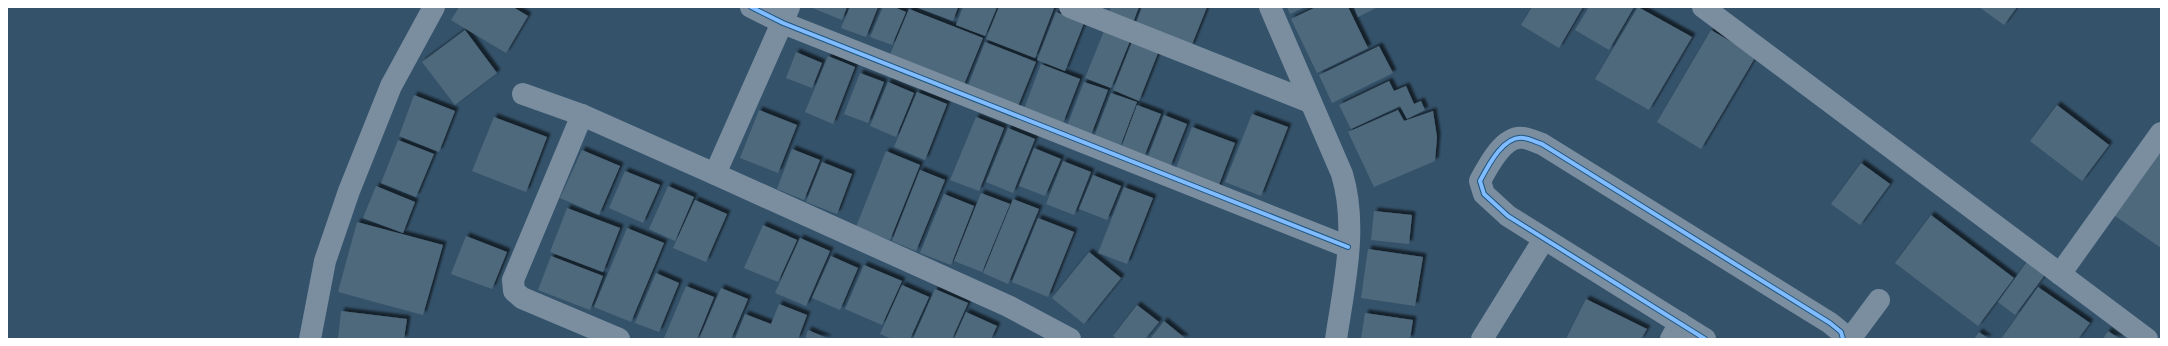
<svg xmlns="http://www.w3.org/2000/svg" width="2168" height="346" font-family="'DejaVu Sans',sans-serif">
<style>
.building{fill:#50697c;filter:url(#shadow)}
.lines{fill:none;stroke-linecap:round;stroke-linejoin:round}
.minor{stroke:#7a8ea0;stroke-width:22}
.cycleway-casing{stroke:#1d5581;stroke-width:6}
.cycleway{stroke:#80bcff;stroke-width:4}
</style>
<defs>
<filter id="shadow"><feDropShadow dx="3.5" dy="-3.5" stdDeviation="1" flood-color="#0009"/></filter>
</defs>
<rect width="100%" height="100%" fill="#34526a"/>
<!-- building -->
<g class="building">
<path d="M459,7H513L528,16L506,53L451,20Z"/>
<path d="M810,7H847L842,20Z"/>
<path d="M850,7H878L866,37L841,28Z"/>
<path d="M883,7H894L906,12L892,45L870,37Z"/>
<path d="M916,7H958L953,21Z"/>
<path d="M963,7H997L985,36L956,25Z"/>
<path d="M999,7L1054,8L1035,58L986,39Z"/>
<path d="M1111,7H1139L1132,25L1108,16Z"/>
<path d="M1142,7H1207L1191,47L1135,26Z"/>
<path d="M1287,7H1305L1290,14Z"/>
<path d="M1316,7H1348L1368,48L1317,73L1291,19Z"/>
<path d="M1354,7H1378L1358,17Z"/>
<path d="M1532,7H1583L1559,48L1521,25Z"/>
<path d="M1589,7H1634L1609,50L1575,30Z"/>
<path d="M1638,7L1692,37L1649,110L1595,79Z"/>
<path d="M1979,7H2017L2004,25Z"/>
<path d="M909,9L983,38L963,87L889,57Z"/>
<path d="M1056,12L1084,23L1065,71L1037,60Z"/>
<path d="M465,30L497,73L455,105L422,62Z"/>
<path d="M1711,30L1756,56L1701,149L1657,122Z"/>
<path d="M1104,31L1130,41L1111,88L1085,78Z"/>
<path d="M985,42L1036,62L1016,111L966,91Z"/>
<path d="M1132,42L1158,53L1139,101L1113,90Z"/>
<path d="M1379,46L1393,73L1332,103L1319,75Z"/>
<path d="M796,52L822,63L812,88L786,78Z"/>
<path d="M828,56L855,67L833,124L805,112Z"/>
<path d="M1041,64L1080,79L1063,123L1024,109Z"/>
<path d="M860,73L884,82L868,123L844,114Z"/>
<path d="M1389,81L1394,91L1406,86L1414,104L1421,101L1425,110L1407,119L1400,106L1351,129L1339,105Z"/>
<path d="M888,82L914,93L896,137L870,126Z"/>
<path d="M1084,82L1108,90L1091,135L1067,126Z"/>
<path d="M917,92L947,104L925,160L894,147Z"/>
<path d="M1111,93L1137,102L1120,147L1094,137Z"/>
<path d="M414,95L455,111L439,152L399,136Z"/>
<path d="M1137,105L1161,114L1144,157L1121,148Z"/>
<path d="M2057,105L2109,145L2082,181L2030,141Z"/>
<path d="M759,110L797,125L778,173L740,158Z"/>
<path d="M1398,110L1404,121L1433,111L1437,137L1435,161L1374,187L1348,132Z"/>
<path d="M1252,114L1288,127L1261,196L1225,182Z"/>
<path d="M1164,115L1187,124L1170,167L1147,159Z"/>
<path d="M494,117L547,137L526,192L472,171Z"/>
<path d="M976,117L1004,128L979,191L950,180Z"/>
<path d="M1192,127L1235,143L1217,190L1174,173Z"/>
<path d="M1008,128L1035,139L1013,193L986,182Z"/>
<path d="M398,140L434,154L416,197L381,183Z"/>
<path d="M1034,148L1061,159L1045,196L1019,186Z"/>
<path d="M792,149L820,160L804,200L777,189Z"/>
<path d="M2161,149V248L2111,213Z"/>
<path d="M582,150L620,166L599,215L560,198Z"/>
<path d="M886,151L920,165L890,240L856,227Z"/>
<path d="M1063,161L1091,172L1074,215L1046,204Z"/>
<path d="M822,162L852,174L837,214L806,202Z"/>
<path d="M1861,163L1890,184L1860,225L1831,204Z"/>
<path d="M920,170L945,180L916,251L892,241Z"/>
<path d="M625,171L660,185L643,223L609,208Z"/>
<path d="M1093,175L1121,186L1107,220L1079,209Z"/>
<path d="M376,186L415,202L403,233L363,218Z"/>
<path d="M668,186L694,197L675,241L649,229Z"/>
<path d="M1124,187L1153,198L1127,264L1098,253Z"/>
<path d="M981,193L1010,204L982,272L954,261Z"/>
<path d="M944,194L974,206L951,265L920,253Z"/>
<path d="M1013,199L1039,209L1008,284L983,273Z"/>
<path d="M695,200L727,214L706,262L673,248Z"/>
<path d="M567,208L620,228L603,272L550,252Z"/>
<path d="M1374,211L1412,215L1409,244L1371,240Z"/>
<path d="M1931,215L2014,278L1978,326L1895,263Z"/>
<path d="M1038,218L1074,232L1048,297L1012,282Z"/>
<path d="M357,222L443,245L423,315L338,292Z"/>
<path d="M763,225L797,240L778,282L744,268Z"/>
<path d="M627,228L664,243L631,322L594,307Z"/>
<path d="M466,236L507,252L492,289L451,274Z"/>
<path d="M800,238L830,251L806,306L775,293Z"/>
<path d="M1368,249L1423,257L1415,306L1361,298Z"/>
<path d="M1089,252L1121,278L1084,324L1052,298Z"/>
<path d="M551,256L603,276L590,310L538,290Z"/>
<path d="M831,256L858,268L840,310L812,298Z"/>
<path d="M2029,259L2047,272L2015,315L1998,302Z"/>
<path d="M864,265L902,281L882,325L845,309Z"/>
<path d="M656,273L679,283L659,332L635,323Z"/>
<path d="M902,285L929,297L910,339H892L880,334Z"/>
<path d="M686,286L714,297L697,339H667L664,338Z"/>
<path d="M2038,287L2090,323L2078,339H2001Z"/>
<path d="M721,288L748,299L731,339H699Z"/>
<path d="M935,289L968,303L952,339H913Z"/>
<path d="M1586,299L1647,329L1641,339H1566Z"/>
<path d="M779,304L807,315L798,339H735L745,314L771,324Z"/>
<path d="M1137,305L1159,322L1145,339H1117L1113,336Z"/>
<path d="M341,311L407,319L404,339H338Z"/>
<path d="M966,312L997,326L991,339H954Z"/>
<path d="M1365,313L1413,320L1410,339H1361Z"/>
<path d="M1164,321L1186,339H1150Z"/>
<path d="M808,330L829,339H805Z"/>
<path d="M2108,331L2120,339H2103Z"/>
<path d="M1979,332L1989,339H1974Z"/>
</g>
<g class="lines">
<!-- minor -->
<g class="minor">
<path d="M751,7L783,23L1348,247"/>
<path d="M1070,7L1310,102"/>
<path d="M1270,7L1342,174C1358,227 1344,285 1336,339"/>
<path d="M1703,7L2147,339"/>
<path d="M523,94L582,115L715,174L1008,306L1070,339"/>
<path d="M582,115L513,280L514,291L522,298L619,339"/>
<path d="M715,174L789,7"/>
<path d="M2060,274L2161,133"/>
<path d="M310,339L325,261L349,191L391,86L434,7"/>
<path d="M1482,339L1544,239"/>
<path d="M1671,339L1680,323"/>
<path d="M1705,339L1508,216L1484,194L1480,181C1488,166 1504,134 1524,138C1530,139 1536,142 1542,144L1830,323L1841,332L1843,339"/>
<path d="M1850,339L1879,300"/>
</g>
<defs>
<g id="cycleway">
<path d="M751,7L783,23L1348,247"/>
<path d="M1705,339L1508,216L1484,194L1480,181C1488,166 1504,134 1524,138C1530,139 1536,142 1542,144L1830,323L1841,332L1843,339"/>
</g>
</defs>
<!-- cycleway casing -->
<use href="#cycleway" class="cycleway-casing"/>
<!-- cycleway -->
<use href="#cycleway" class="cycleway"/>
</g>
<!-- border -->
<rect width="2168" height="346" fill="none" stroke="#ffffff" stroke-width="16"/>
</svg>
